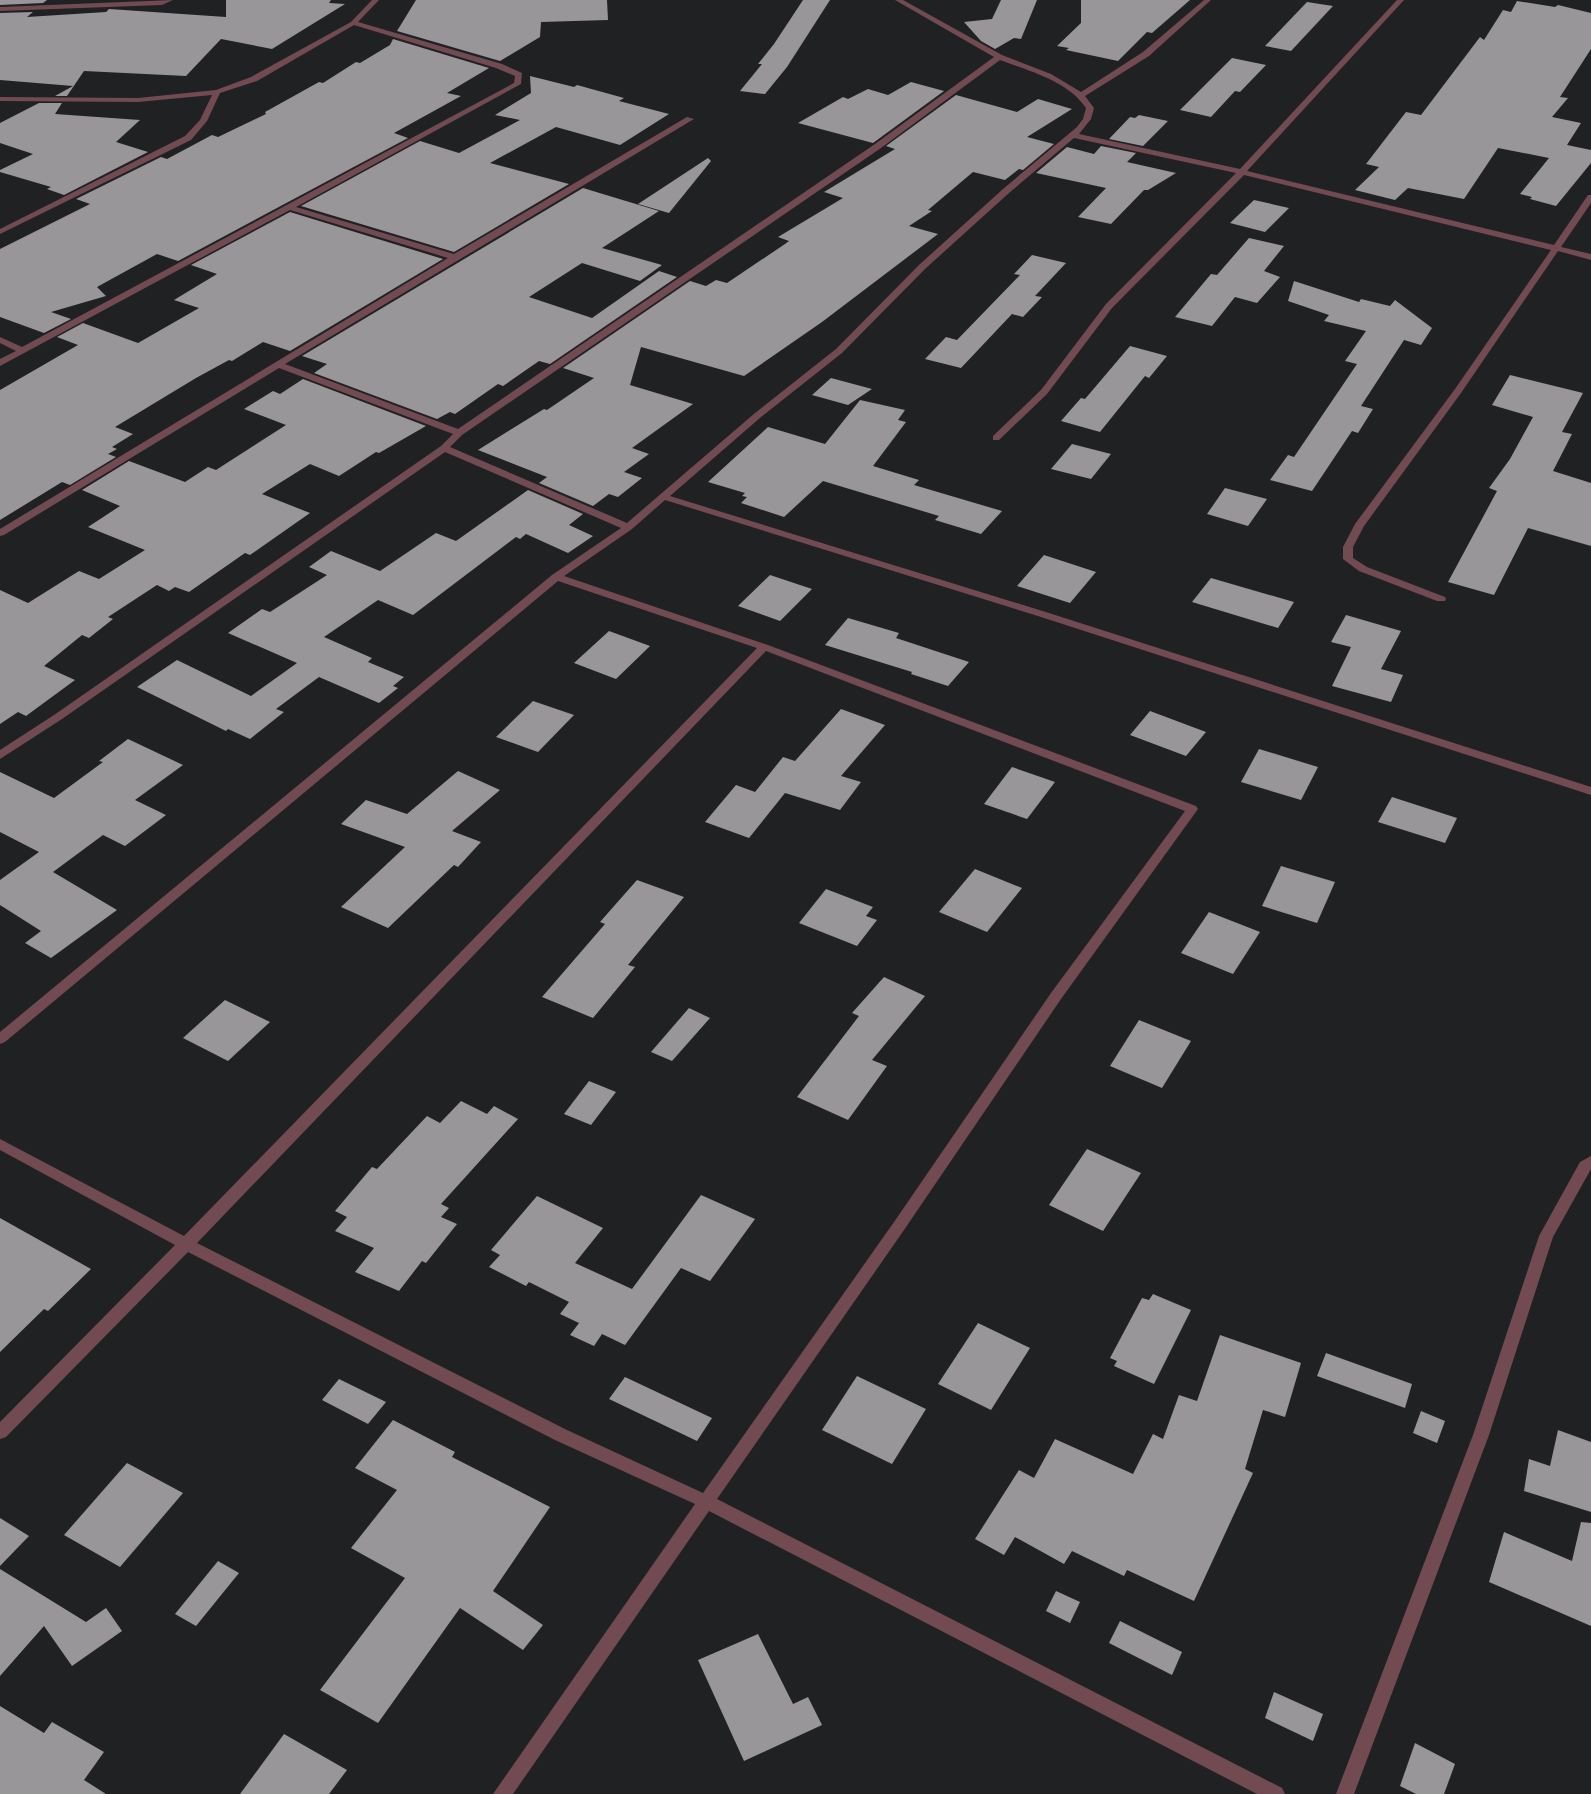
<svg xmlns="http://www.w3.org/2000/svg" width="1591" height="1794" font-family="'Titillium Web',sans-serif">
<style>
.building{fill:#989698}
.lines{fill:none;stroke-linecap:round;stroke-linejoin:round}
.minor{fill:#714b51;fill-rule:evenodd}
</style>
<rect width="100%" height="100%" fill="#202123"/>
<!-- building -->
<g class="building">
<path d="M0,0H47L43,3L0,5Z"/>
<path d="M226,0H331L329,3L345,4L272,49L221,39L186,76L84,71L67,96H55L73,86L0,80V13L33,12L27,17L106,12L109,9L226,17Z"/>
<path d="M416,0H607L608,20L541,22L540,37L500,61L397,31Z"/>
<path d="M803,0H830L787,67L765,94L740,91L762,64H758L774,44Z"/>
<path d="M1001,0H1037L1021,39L1014,38L995,49L981,41L964,22L992,19Z"/>
<path d="M1081,0H1190L1152,33L1147,32L1118,61L1066,50L1069,48L1057,46L1081,23Z"/>
<path d="M1517,1L1555,7L1558,5L1591,13V49L1560,97L1568,98L1552,117L1581,123L1567,145L1591,150V163L1556,206L1530,199L1532,197L1520,194L1549,158L1498,148L1464,199L1408,188L1395,200L1355,190L1379,167L1366,164L1406,112L1421,115L1480,37L1484,40L1503,10L1511,12Z"/>
<path d="M1307,2L1333,6L1291,51L1265,46Z"/>
<path d="M393,39L489,68L447,93L461,96L394,133L408,138L178,261L157,254L97,287L106,296L51,312L71,319L44,333L0,317V249L90,204L76,199L161,157L167,159L212,135L218,137L266,114L265,112L319,82L323,83L356,62L360,63L390,45Z"/>
<path d="M1232,58L1266,65L1240,92L1235,91L1211,117L1180,110Z"/>
<path d="M530,76L574,87L577,85L624,98L619,101L669,114L620,145L556,127L490,163L569,184L454,252L301,206L420,141L459,153L520,120L495,115L531,93Z"/>
<path d="M911,82L944,91L873,143L798,123L843,97L848,99L868,89L888,95Z"/>
<path d="M956,95L1017,112L1038,99L1072,109L1027,137L1054,144L1023,170L1019,169L1005,180L973,172L928,210L932,211L909,226L938,234L822,322L744,376L641,347L630,385L693,404L632,448L649,454L624,472L642,478L618,497L609,494L593,506L539,483L547,477L478,450L544,409L547,410L594,378L563,368L690,281L706,286L716,280L727,283L785,244L789,241L778,237L843,198L824,192L895,149L886,146Z"/>
<path d="M39,103H62L55,114L140,120L116,142L148,152L64,195L47,189L51,187L0,172V170L33,154L0,143V123Z"/>
<path d="M1139,115L1168,121L1143,146L1109,139L1130,117L1135,118Z"/>
<path d="M1101,146L1136,153L1127,162L1176,173L1148,190H1144L1111,224L1078,217L1106,188L1036,173L1067,147L1094,154Z"/>
<path d="M708,158L711,161L669,213L638,204Z"/>
<path d="M583,188L659,211L602,248L662,265L640,281L582,263L529,297L592,318L659,271L677,277L550,364L539,361L503,386L498,384L455,414L450,412L437,419L314,373L327,364L302,356Z"/>
<path d="M1254,200L1289,208L1265,232L1230,223Z"/>
<path d="M290,212L443,259L290,351L263,342L232,361L229,360L196,378L115,427L133,434L112,447L117,449L108,454L116,457L70,485L62,482L0,520V390L78,345L57,337L83,323L138,343L199,308L174,300L217,274L191,265Z"/>
<path d="M1249,238L1284,246L1264,271L1280,277L1257,303L1235,297L1212,326L1175,317L1211,274L1217,275Z"/>
<path d="M1032,255L1066,263L1035,296L1042,297L1023,317L1012,314L961,368L925,359L946,337L957,340L1020,275L1014,274Z"/>
<path d="M1294,281L1359,302L1361,299L1390,306L1395,300L1432,328L1421,345L1404,340L1361,406L1373,409L1358,433L1352,431L1312,491L1270,480L1288,455L1294,457L1357,364L1345,361L1366,331L1324,321L1329,315L1288,301Z"/>
<path d="M1130,346L1167,356L1149,378L1145,376L1100,432L1061,421L1081,398L1085,399Z"/>
<path d="M1510,375L1583,393L1562,432L1572,434L1553,471L1591,483V546L1528,528L1494,595L1448,582L1497,491L1489,488L1510,459L1533,417L1492,405Z"/>
<path d="M831,378L872,389L848,405L812,395Z"/>
<path d="M303,379L426,426L379,453L376,452L339,476L310,464L262,494L310,513L250,555L245,553L189,592L175,587L169,591L157,585L108,617L113,619L89,638L82,635L44,666L75,680L26,716L18,712L0,724V590L28,603L79,571L99,579L145,550L88,527L120,506L82,490L129,461L185,482L208,467L216,470L286,425L244,409L273,391L280,394Z"/>
<path d="M860,400L905,410L898,420L906,422L873,466L919,480L914,485L1002,511L981,534L935,520L939,516L823,481L784,517L741,503L747,497L742,496L745,493L708,482L768,427L825,444Z"/>
<path d="M1072,444L1111,454L1091,479L1051,469Z"/>
<path d="M1225,488L1267,499L1248,526L1207,514Z"/>
<path d="M528,490L583,514L569,525L593,536L568,553L526,534L520,539L516,537L413,615L378,600L324,637L372,658L368,662L404,677L393,686L398,688L379,703L319,677L276,709L284,712L250,739L228,729L226,731L137,687L177,660L251,696L297,663L228,633L262,609L270,612L327,575L309,567L331,551L380,571L436,533L456,541Z"/>
<path d="M1044,555L1096,572L1070,603L1017,586Z"/>
<path d="M770,575L812,589L780,621L738,606Z"/>
<path d="M1211,578L1294,602L1278,628L1192,602Z"/>
<path d="M1346,615L1401,631L1381,669L1403,675L1391,702L1332,686L1351,647L1331,642Z"/>
<path d="M848,618L899,633L896,638L969,662L948,686L911,674L912,672L825,645Z"/>
<path d="M609,631L650,646L616,679L574,663Z"/>
<path d="M533,701L574,715L538,752L496,737Z"/>
<path d="M841,709L885,725L841,776L861,782L840,810L785,793L749,838L705,822L736,785L755,792L783,757L795,761Z"/>
<path d="M1150,711L1206,732L1186,756L1130,735Z"/>
<path d="M128,739L183,765L135,800L166,815L125,846L103,835L53,872L117,910L51,958L25,943L41,931L0,905V880L39,852L0,832V772L54,798L103,762L99,761Z"/>
<path d="M1259,749L1318,767L1301,800L1241,782Z"/>
<path d="M1012,767L1055,782L1027,819L984,804Z"/>
<path d="M458,771L500,790L452,831L481,842L458,867L454,865L388,928L341,907L405,847L341,824L366,800L407,814Z"/>
<path d="M1392,797L1457,818L1445,843L1378,822Z"/>
<path d="M1281,866L1335,882L1317,923L1262,906Z"/>
<path d="M975,869L1022,888L987,932L939,912Z"/>
<path d="M637,880L684,897L628,965L635,967L593,1018L542,997L605,924L600,922Z"/>
<path d="M826,889L873,907L866,916L877,920L857,946L799,923Z"/>
<path d="M1209,912L1260,932L1233,974L1181,953Z"/>
<path d="M884,977L925,996L872,1060L887,1066L848,1120L797,1097L859,1016L852,1013Z"/>
<path d="M225,1000L270,1022L228,1061L183,1038Z"/>
<path d="M689,1008L710,1018L672,1061L651,1052Z"/>
<path d="M1139,1020L1191,1041L1162,1088L1110,1066Z"/>
<path d="M589,1081L616,1092L591,1125L564,1114Z"/>
<path d="M461,1101L487,1114L494,1106L518,1119L441,1204L449,1208L441,1217L457,1224L426,1263L422,1261L399,1291L355,1272L374,1248L335,1231L347,1217L335,1211L372,1167L377,1169L427,1116L440,1123Z"/>
<path d="M1087,1149L1141,1173L1103,1231L1049,1205Z"/>
<path d="M701,1195L755,1219L710,1281L681,1268L625,1345L602,1334L594,1346L570,1335L579,1323L560,1314L569,1302L529,1282L526,1286L489,1267L500,1255L491,1250L537,1196L603,1228L575,1263L632,1289Z"/>
<path d="M0,1218L91,1269L48,1311L44,1309L0,1352Z"/>
<path d="M1153,1294L1191,1310L1154,1384L1114,1366L1117,1361L1110,1358L1142,1298L1149,1300Z"/>
<path d="M978,1323L1030,1348L991,1410L938,1384Z"/>
<path d="M1220,1335L1301,1363L1285,1417L1263,1410L1245,1469L1253,1473L1194,1601L1127,1570L1124,1576L1072,1551L1064,1564L1015,1537L1004,1555L975,1539L1019,1470L1034,1478L1055,1439L1133,1474L1153,1434L1163,1439L1179,1395L1197,1401Z"/>
<path d="M1326,1353L1412,1384L1405,1408L1317,1376Z"/>
<path d="M857,1376L926,1409L892,1464L822,1430Z"/>
<path d="M625,1377L712,1418L697,1441L609,1399Z"/>
<path d="M339,1379L386,1402L368,1424L322,1400Z"/>
<path d="M1421,1411L1445,1421L1437,1443L1413,1433Z"/>
<path d="M393,1420L455,1452L452,1457L550,1507L493,1591L543,1625L523,1650L460,1608L378,1723L320,1690L405,1578L351,1548L397,1490L355,1468Z"/>
<path d="M1558,1430L1591,1442V1512L1524,1491L1529,1459L1550,1466Z"/>
<path d="M127,1463L183,1493L120,1567L64,1535Z"/>
<path d="M0,1518L29,1536L0,1566Z"/>
<path d="M1581,1522L1591,1523V1626L1489,1582L1504,1532L1572,1561Z"/>
<path d="M218,1561L239,1573L196,1626L175,1614Z"/>
<path d="M0,1569L86,1622L106,1608L122,1631L72,1666L44,1626L0,1676Z"/>
<path d="M1056,1591L1080,1602L1070,1623L1046,1611Z"/>
<path d="M1120,1621L1182,1652L1172,1675L1109,1643Z"/>
<path d="M758,1634L793,1704L808,1697L822,1725L744,1761L698,1660Z"/>
<path d="M1274,1692L1323,1714L1313,1741L1265,1718Z"/>
<path d="M0,1706L44,1733L52,1722L104,1752L84,1780L106,1794H0Z"/>
<path d="M284,1734L347,1770L329,1794H240Z"/>
<path d="M1415,1743L1455,1764L1444,1794H1416L1400,1786Z"/>
</g>
<g class="lines">
<!-- minor -->
<g class="minor">
<path d="M173,0L162,5L0,11V7Z"/>
<path d="M372,0H379L358,22L502,64L522,73L521,84L296,207L454,254L687,117L694,119L285,364L458,429L875,144L994,57L895,0H903L1002,55L1051,74L1081,92L1143,52L1204,0H1211L1149,56L1085,96L1094,108L1091,119L1079,134L1240,169L1397,0H1404L1247,171L1554,245L1588,195H1591V203L1561,247L1591,254V260L1558,251L1461,393L1364,526L1353,547V558L1367,567L1445,597L1446,599L1445,601H1437L1359,571L1343,559V547L1355,524L1455,389L1551,250L1244,175L1112,308L1047,394L999,440H993V436L1041,390L1106,304L1236,173L1074,138L1009,193L925,269L842,353L761,417L670,496L1049,613L1591,787V795L1041,617L665,500L632,529L564,576L768,645L1196,806L1198,809L1061,999L904,1230L717,1499L1282,1788L1285,1794H1257L709,1511L513,1794H493L695,1504L555,1440L188,1252L6,1437L0,1439V1422L175,1245L0,1150V1139L184,1236L757,648L558,581L5,1042L0,1044V1032L552,575L621,528L445,452L62,719L0,759V750L54,715L441,446L453,434L279,368L4,535L0,536V529L448,258L290,210L0,366V359L16,351L0,343V337L22,347L514,83L515,76L496,68L354,25L257,81L220,93L207,121L191,140L0,234V229L185,136L200,120L212,95L138,102L0,101V97L138,98L216,90L251,77L351,22ZM1000,60C1029,71 1068,81 1086,108L1083,119L1077,127L1003,189L919,265L836,349L755,413L627,523L450,447L462,435L881,148ZM766,651L1185,811L1051,993L894,1222L703,1493L567,1430L197,1243Z"/>
<path d="M1591,1156V1169L1553,1237L1489,1435L1354,1794H1336L1473,1435L1539,1236L1580,1162Z"/>
</g>
</g>
</svg>
